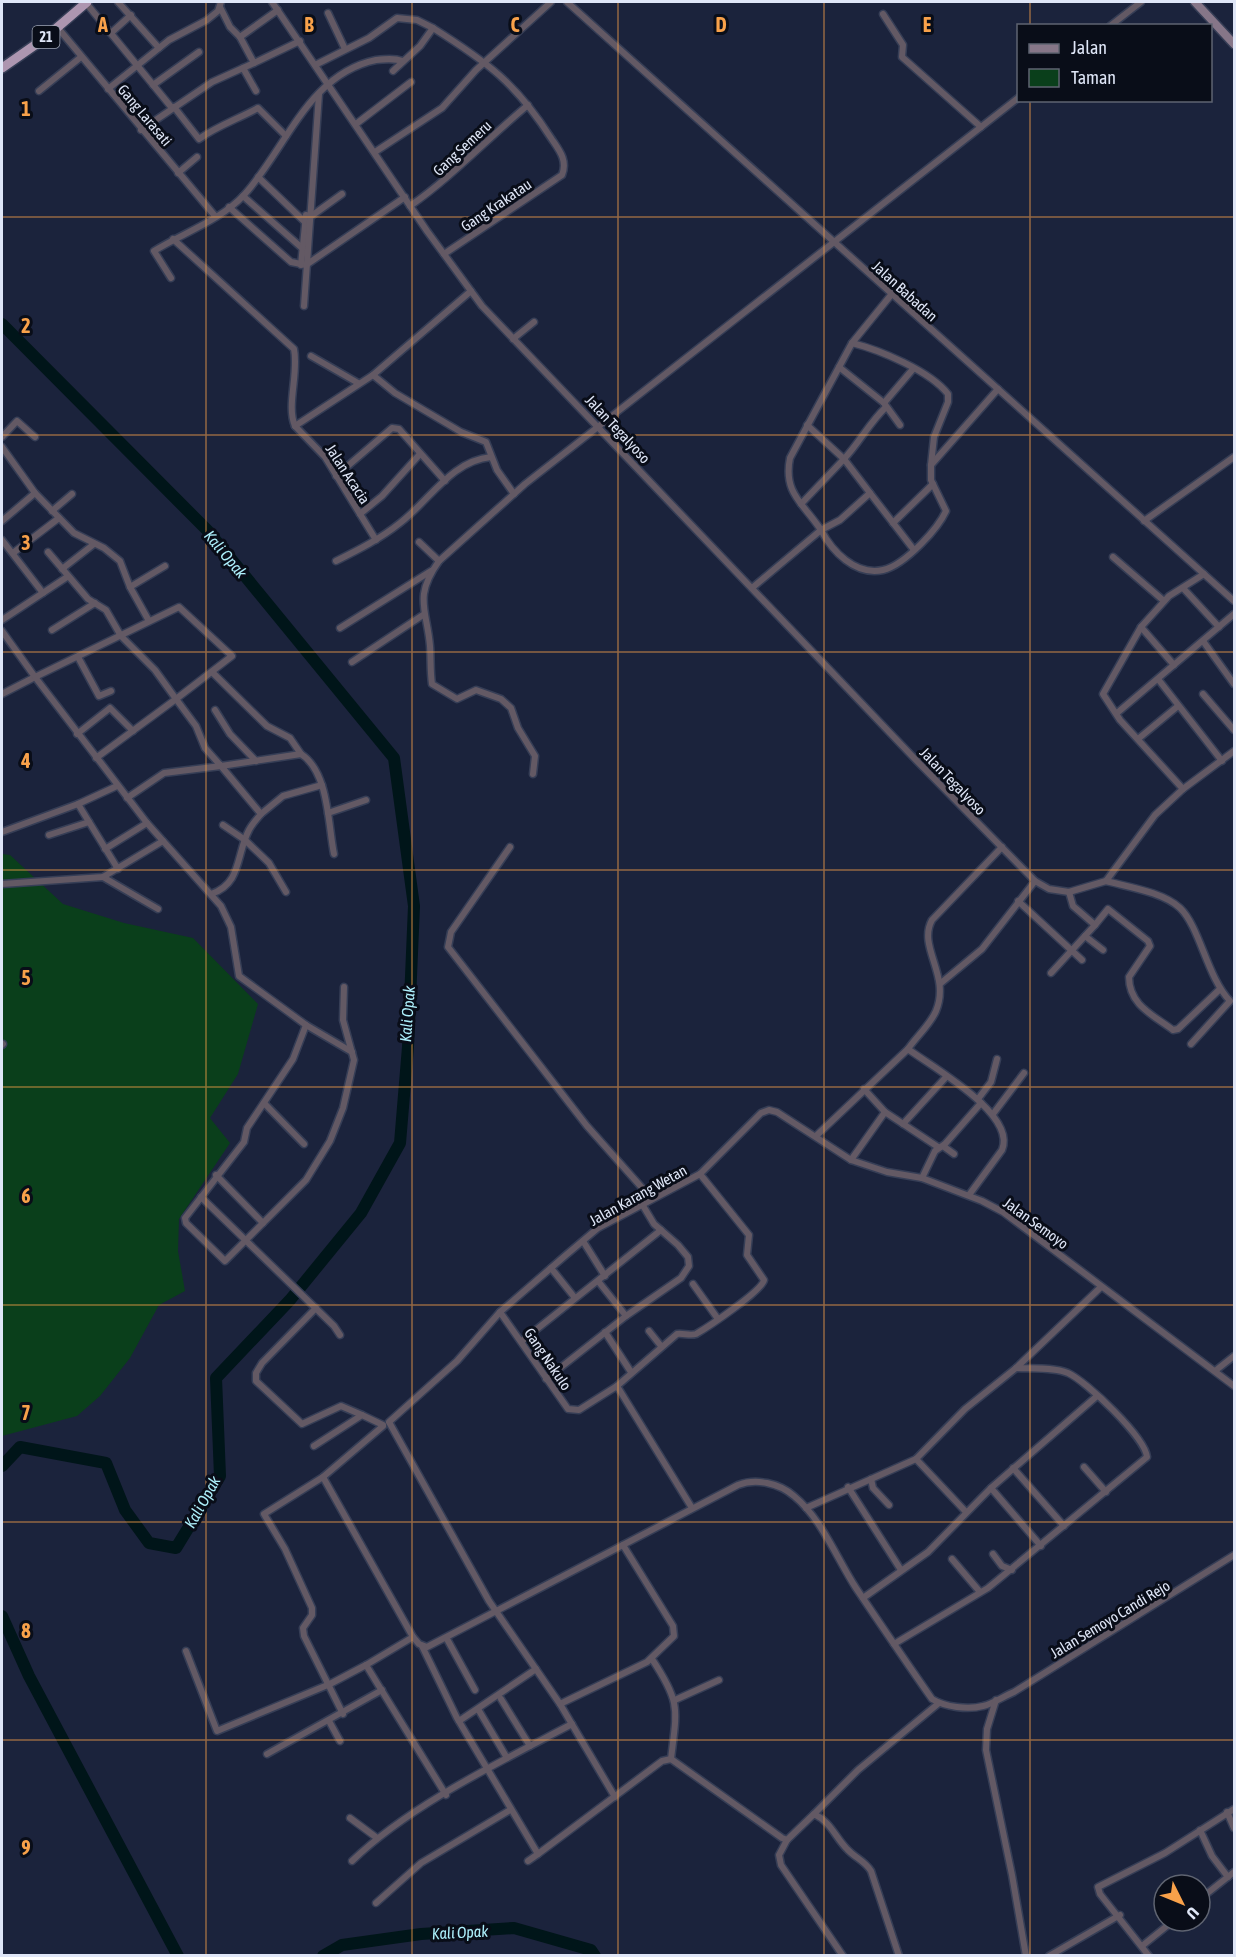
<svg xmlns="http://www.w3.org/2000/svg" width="1236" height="1957" font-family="'Asap Condensed',sans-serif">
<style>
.green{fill:#0a3f1b}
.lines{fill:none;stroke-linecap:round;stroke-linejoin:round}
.river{stroke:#001519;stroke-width:12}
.minor-casing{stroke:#363e56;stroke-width:9}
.secondary-casing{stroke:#363e56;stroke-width:11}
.trunk-casing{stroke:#363e56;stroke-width:12}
.minor{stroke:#635964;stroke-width:6}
.secondary{stroke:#867688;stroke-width:8}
.trunk{stroke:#ad96b0;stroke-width:9}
.grid{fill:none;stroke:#f8a14a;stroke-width:1.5;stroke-opacity:0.55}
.labels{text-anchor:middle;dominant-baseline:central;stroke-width:6;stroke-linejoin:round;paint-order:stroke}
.shield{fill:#090d18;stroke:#9fa5b4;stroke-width:1.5}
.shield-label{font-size:14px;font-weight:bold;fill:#dfe6f7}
.street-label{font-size:15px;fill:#dfe6f7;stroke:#090d18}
.water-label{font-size:16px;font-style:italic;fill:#adeffb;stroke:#090d18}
.grid-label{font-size:20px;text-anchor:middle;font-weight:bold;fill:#f8a14a;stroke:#090d18;stroke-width:6;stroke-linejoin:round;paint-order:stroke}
</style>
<rect width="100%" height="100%" fill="#1b233c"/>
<!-- green -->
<path class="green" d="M2,854L10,855L63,904L124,923L193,938L258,1004L238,1074L210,1118L230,1143L179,1219L178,1251L185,1291L159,1305L130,1358L100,1396L77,1416L2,1436Z"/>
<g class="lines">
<!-- river -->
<g class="river">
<path d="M2,324L208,531L394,758L414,906L408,1047L400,1143L361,1213L290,1300L216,1378L220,1476L176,1548L149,1543L125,1510L106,1463L20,1447L2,1466"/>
<path d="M2,1616L29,1676L178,1956"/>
<path d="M323,1956L342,1945L421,1934L514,1928L591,1950L595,1956"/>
</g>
<defs>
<g id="minor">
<path d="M118,2L159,48"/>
<path d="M272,2L427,231L482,306L914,758L1035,881L1049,889L1069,892L1106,881L1155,815L1183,789L1234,751"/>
<path d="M567,2L1234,601"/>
<path d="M86,3L172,108"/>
<path d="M220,7L230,27L240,37L254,63L300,41"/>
<path d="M328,13L345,49"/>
<path d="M883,14L903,45L902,57L981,127"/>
<path d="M1110,26L1141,2"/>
<path d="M58,28L215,216"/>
<path d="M433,28C487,62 516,83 551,138C559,150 568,160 562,175L444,254"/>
<path d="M111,33L131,15"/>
<path d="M240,37L278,10"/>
<path d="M315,65L369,38L397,18L417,20L433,28L420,46L393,71"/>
<path d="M243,68L256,91"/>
<path d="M153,85L199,52"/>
<path d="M108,89L169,40L207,20L218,11L221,2"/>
<path d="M39,91L81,57"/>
<path d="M174,107L199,139C217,126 238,119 258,108L286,136"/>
<path d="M356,124L411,82"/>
<path d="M141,130L212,82L254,63"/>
<path d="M375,152L442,108L476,70L551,2"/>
<path d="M178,173L197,157"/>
<path d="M258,177L305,222"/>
<path d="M243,196L302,248"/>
<path d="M410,206C453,176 488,138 528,105"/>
<path d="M229,207L291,262L306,265L405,197"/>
<path d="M310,217L342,194"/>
<path d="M173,239L294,349C299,373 286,406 295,426"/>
<path d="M301,265L306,215"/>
<path d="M171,278L154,251C183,233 221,220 244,195C286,149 308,74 376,60C385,59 394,58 403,61"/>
<path d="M304,306L319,94"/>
<path d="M513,339L534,322"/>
<path d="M311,356L358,383"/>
<path d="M839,367L884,403L900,425"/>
<path d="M373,375L471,291"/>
<path d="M884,403L913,369"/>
<path d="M807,425L844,459C860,442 869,423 886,407"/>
<path d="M295,426L373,375L395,393L461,432L486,442L497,470L514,494"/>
<path d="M295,426L325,457L376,540"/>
<path d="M2,437L17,421L35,437"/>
<path d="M2,447L35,493L2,521"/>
<path d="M931,465L998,389"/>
<path d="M336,476L392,428L399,429L445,481"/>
<path d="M35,493L74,533L104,548L120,561L130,587L149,621"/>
<path d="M870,493L914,550"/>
<path d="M801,504L844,459L870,493L840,520L821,530C832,551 855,576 883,570C897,567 911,554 921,544C931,534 940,524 946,511L931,480V465L934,437L948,402V394C930,371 880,350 852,343"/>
<path d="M52,511L72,494"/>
<path d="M360,514L382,496L420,454"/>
<path d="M1144,521L1234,457"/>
<path d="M893,523L933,484"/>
<path d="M2,540L43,593"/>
<path d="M419,542L439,561"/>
<path d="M48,552L88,599L106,610L121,636L155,670L176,699L96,758"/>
<path d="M13,553L59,518"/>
<path d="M1113,557L1164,601"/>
<path d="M336,561C358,550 380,539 400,523C430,500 451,461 491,457"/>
<path d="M62,569L94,544"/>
<path d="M130,587L165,566"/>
<path d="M752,588L821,530C803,503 783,493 790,458L852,343L891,295"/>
<path d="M1183,588L1219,627"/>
<path d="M2,620L67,577"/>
<path d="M1141,627L1103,694L1120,720L1183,789"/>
<path d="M340,628L431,571"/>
<path d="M52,630L95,603"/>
<path d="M2,631L35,677L2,694"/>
<path d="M1203,641L1234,684"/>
<path d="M78,657L99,696L111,691"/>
<path d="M352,662L423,615"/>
<path d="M1174,665L1141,627L1169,596L1204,574"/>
<path d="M212,672L267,726L290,738L301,754"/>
<path d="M1158,679L1222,761"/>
<path d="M1203,694L1234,730"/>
<path d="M215,710L230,734L256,761"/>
<path d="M1117,713L1234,614"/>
<path d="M77,734L110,708L133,731"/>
<path d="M1138,739L1178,706"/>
<path d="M533,774L535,756L518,728L511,708L501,699L476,690L457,699L432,684C430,670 431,660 430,646C427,610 413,597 439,561L525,484L1018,98"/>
<path d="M127,798L164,773L221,766L261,814C257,819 252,824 249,830C236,854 242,884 211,894"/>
<path d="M78,804L118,869"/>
<path d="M328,813L366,800"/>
<path d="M261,814L283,796L322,785"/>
<path d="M223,825L245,840L269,863L286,892"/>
<path d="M2,832L78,804L117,786"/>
<path d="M49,835L89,822"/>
<path d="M510,847L451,932L448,947L587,1126L652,1199"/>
<path d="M105,849L147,823"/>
<path d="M334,854C328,825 329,772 301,754L221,766L205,748L196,726L176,699L232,656L179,607L35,677L147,823L221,906L231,927L239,976L306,1025L293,1059L247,1128L244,1142L185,1218L186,1223L225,1261L306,1180L330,1141L343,1108L354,1060L343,1020L344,987"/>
<path d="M103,877L158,909"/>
<path d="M1106,881C1128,887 1163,892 1180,908C1200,927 1207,977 1230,1001L1191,1044"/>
<path d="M2,884L103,877L163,841"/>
<path d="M1069,892L1073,906L1095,925L1108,909L1148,941L1150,946L1129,977C1129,1005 1153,1015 1173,1030L1178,1029L1219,990"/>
<path d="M1018,901L1082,960"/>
<path d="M1085,936L1103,950"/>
<path d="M1051,973L1095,925"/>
<path d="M941,983L982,949L1035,881"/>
<path d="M306,1025L352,1052"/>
<path d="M2,1045L3,1044"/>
<path d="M908,1049C916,1037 930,1025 936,1011C951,975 917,947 932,920L1002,847"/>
<path d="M864,1089L885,1112"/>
<path d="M978,1099L991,1082L997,1059"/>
<path d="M264,1103L304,1144"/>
<path d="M993,1114L1024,1073"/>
<path d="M903,1124L946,1077"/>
<path d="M816,1136L908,1049C932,1067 1017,1114 1002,1150L969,1195"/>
<path d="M943,1146L954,1154"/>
<path d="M851,1160L885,1112L938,1147"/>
<path d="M216,1175L263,1223"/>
<path d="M922,1178L935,1151L945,1144L981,1103"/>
<path d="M201,1197L334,1326L340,1335"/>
<path d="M583,1241L605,1276"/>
<path d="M551,1268L575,1298"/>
<path d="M598,1281L626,1316"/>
<path d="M693,1284L718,1319"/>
<path d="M316,1308L262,1363L256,1373V1381L302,1424L341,1406L362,1415"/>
<path d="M500,1312L568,1409L579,1410L617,1386L677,1334C683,1333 690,1336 696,1334C708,1327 762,1291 764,1280L747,1255L749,1235L700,1174"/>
<path d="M649,1331L661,1346"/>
<path d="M605,1332L631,1372"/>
<path d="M522,1341L661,1230"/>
<path d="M1215,1371L1234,1356"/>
<path d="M546,1379L626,1316L681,1278L689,1266L688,1257L678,1245L654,1224L642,1204"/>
<path d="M617,1386L692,1508"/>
<path d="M314,1446L362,1415L383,1425"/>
<path d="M916,1459L966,1512"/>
<path d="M1084,1467L1106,1492"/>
<path d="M1013,1468L1064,1526"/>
<path d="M323,1477L413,1637L419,1644L427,1647L738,1485C756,1478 779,1483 794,1496C822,1519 837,1559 856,1588C881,1625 906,1662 932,1699C945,1707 968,1710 983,1706C993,1704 1004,1696 1014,1692L1234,1555"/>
<path d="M871,1479L873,1488L889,1505"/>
<path d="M848,1487L901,1570"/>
<path d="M991,1488L1041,1546"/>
<path d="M806,1508L916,1459L965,1409L1016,1368L1101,1287"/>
<path d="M993,1554L1002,1566L1012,1570"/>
<path d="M952,1559L980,1592"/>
<path d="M863,1598L928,1552L991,1488L1097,1396"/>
<path d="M447,1639L475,1690"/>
<path d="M894,1644L988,1588L1147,1457C1145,1437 1086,1381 1068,1373C1052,1367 1033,1369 1016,1368"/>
<path d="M422,1646L457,1718L538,1854L662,1761L671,1759L782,1838L787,1840L814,1814C831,1822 835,1837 847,1849C855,1858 864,1860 871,1871L899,1956"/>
<path d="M186,1651L217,1731L330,1684L366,1665L446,1795"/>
<path d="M652,1659C681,1703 677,1708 671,1759"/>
<path d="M366,1665L413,1637"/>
<path d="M501,1699L530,1746"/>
<path d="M675,1700L719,1680"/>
<path d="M996,1700L987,1729L986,1750L1012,1875L1026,1956"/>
<path d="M560,1704L647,1662L674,1636L673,1626L623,1545"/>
<path d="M478,1709L507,1758"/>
<path d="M343,1714L304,1636L303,1628L312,1615V1608L285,1549L264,1514L323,1477L383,1426"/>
<path d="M329,1721L340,1741"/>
<path d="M459,1721L536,1669"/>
<path d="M267,1754L382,1690"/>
<path d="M615,1797L560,1704L489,1601L389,1422L457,1361L500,1312L566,1255L598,1228L700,1174L761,1113L769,1110L777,1112L851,1160L887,1172L922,1178L982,1201L1003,1212L1234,1386"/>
<path d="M1227,1812L1234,1828"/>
<path d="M814,1814L858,1770L939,1703"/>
<path d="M350,1818L377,1838"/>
<path d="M1200,1830L1212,1856L1228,1877"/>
<path d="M787,1840L779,1855L781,1865L843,1956"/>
<path d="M352,1861C410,1805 500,1762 572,1724"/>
<path d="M528,1861L538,1854"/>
<path d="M1200,1899L1234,1872"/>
<path d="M376,1903L421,1863L510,1810"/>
<path d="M1142,1946L1173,1921"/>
<path d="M1049,1956L1120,1915"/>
<path d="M1149,1956L1100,1894L1098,1887L1165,1853L1234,1809"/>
</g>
<path id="secondary" d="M1195,2L1234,44"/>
<path id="trunk" d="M2,68L45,38L87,2"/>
</defs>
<!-- minor casing -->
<use href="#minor" class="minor-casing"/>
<!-- secondary casing -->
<use href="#secondary" class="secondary-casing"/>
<!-- trunk casing -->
<use href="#trunk" class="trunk-casing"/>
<!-- minor -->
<use href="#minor" class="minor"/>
<!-- secondary -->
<use href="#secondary" class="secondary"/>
<!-- trunk -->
<use href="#trunk" class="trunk"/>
</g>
<!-- grid -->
<path class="grid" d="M206,2V1956M412,2V1956M618,2V1956M824,2V1956M1030,2V26M1030,100V1956M2,217H1234M2,435H1234M2,652H1234M2,870H1234M2,1087H1234M2,1305H1234M2,1522H1234M2,1740H1234"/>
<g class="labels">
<!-- shield labels -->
<rect class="shield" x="32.5" y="26" width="27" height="22" rx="4.5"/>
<g class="shield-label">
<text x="46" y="37">21</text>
</g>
<!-- street labels -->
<g class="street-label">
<text transform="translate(145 115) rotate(50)">Gang Larasati</text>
<text transform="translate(462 148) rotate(-43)">Gang Semeru</text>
<text transform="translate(496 205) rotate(-34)">Gang Krakatau</text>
<text transform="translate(905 291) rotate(42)">Jalan Babadan</text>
<text transform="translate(618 429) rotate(47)">Jalan Tegalyoso</text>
<text transform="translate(348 474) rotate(57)">Jalan Acacia</text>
<text transform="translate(953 781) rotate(46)">Jalan Tegalyoso</text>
<text transform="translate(638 1195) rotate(-29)">Jalan Karang Wetan</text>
<text transform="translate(1036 1223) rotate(36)">Jalan Semoyo</text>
<text transform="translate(548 1359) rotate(56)">Gang Nakulo</text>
<text transform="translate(1110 1619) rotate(-31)">Jalan Semoyo Candi Rejo</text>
</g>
<!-- water labels -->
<g class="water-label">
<text transform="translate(226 554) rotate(50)">Kali Opak</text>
<text transform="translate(407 1014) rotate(-86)">Kali Opak</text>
<text transform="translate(202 1502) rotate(-61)">Kali Opak</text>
<text transform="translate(460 1932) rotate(-3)">Kali Opak</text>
</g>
</g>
<g class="grid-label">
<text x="103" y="32">A</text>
<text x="309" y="32">B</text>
<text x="515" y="32">C</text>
<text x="721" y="32">D</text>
<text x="927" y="32">E</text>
<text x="26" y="116">1</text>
<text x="26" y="333">2</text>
<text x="26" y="550">3</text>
<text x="26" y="768">4</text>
<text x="26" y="985">5</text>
<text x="26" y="1203">6</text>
<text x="26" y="1420">7</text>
<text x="26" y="1638">8</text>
<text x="26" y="1855">9</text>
</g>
<!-- border -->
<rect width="1236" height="1957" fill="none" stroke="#dfe6f7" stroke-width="6"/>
<!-- legend -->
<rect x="1017" y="24" width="195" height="78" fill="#090d18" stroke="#5f6471" stroke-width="1.5"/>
<rect x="1029" y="44" width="30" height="9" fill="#867688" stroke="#5f6471" stroke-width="1.5"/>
<text x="1071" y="54" font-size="18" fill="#dfe6f7">Jalan</text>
<rect x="1029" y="69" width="30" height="18" fill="#0a3f1b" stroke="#5f6471" stroke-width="1.5"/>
<text x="1071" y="84" font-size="18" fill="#dfe6f7">Taman</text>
<!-- north arrow -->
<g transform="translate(1182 1903) rotate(133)"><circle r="28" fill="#090d18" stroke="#5f6471" stroke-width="1.5"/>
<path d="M0-4.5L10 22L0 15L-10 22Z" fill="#f8a14a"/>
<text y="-9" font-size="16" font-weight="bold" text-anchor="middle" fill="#dfe6f7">U</text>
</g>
</svg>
